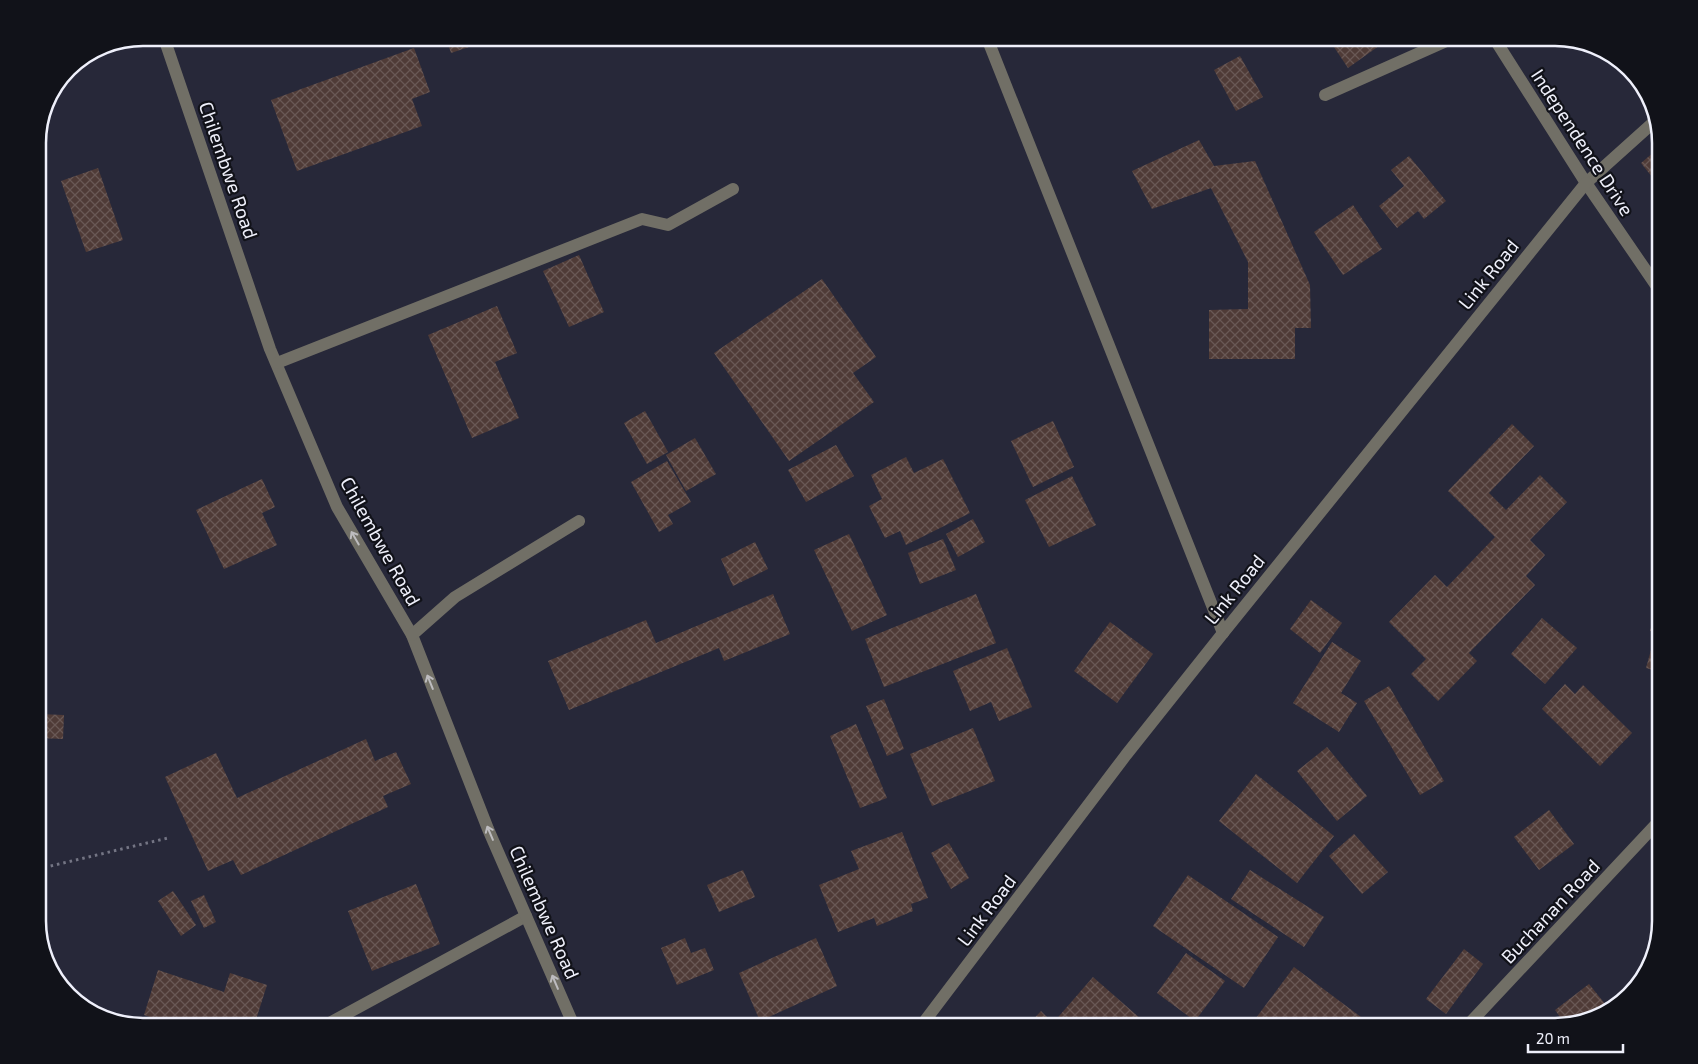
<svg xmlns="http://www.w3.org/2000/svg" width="1698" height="1064" font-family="'Exo 2',sans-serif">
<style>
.building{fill:url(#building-cross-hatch)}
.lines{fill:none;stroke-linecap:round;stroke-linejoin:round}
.path{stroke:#747584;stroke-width:3;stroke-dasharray:2.5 4;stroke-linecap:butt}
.service{stroke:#716f66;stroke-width:12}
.minor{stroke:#716f66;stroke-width:12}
.oneway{stroke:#bdbcbf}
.labels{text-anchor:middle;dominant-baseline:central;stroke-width:4.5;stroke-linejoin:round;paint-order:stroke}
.street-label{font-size:19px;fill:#eff0fb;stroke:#111219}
.rim{fill:none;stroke:#eff0fb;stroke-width:2.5}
</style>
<defs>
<pattern id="building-cross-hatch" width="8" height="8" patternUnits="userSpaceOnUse" patternTransform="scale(1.25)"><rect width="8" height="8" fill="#4f3b37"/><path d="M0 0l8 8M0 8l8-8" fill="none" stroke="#695855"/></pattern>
</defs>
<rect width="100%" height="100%" fill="#272839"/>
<!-- building -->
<g class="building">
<path d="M446,38H496L451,53Z"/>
<path d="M1328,38H1380L1383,43L1348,68Z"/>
<path d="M414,48L430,92L412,99L422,126L297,171L271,100Z"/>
<path d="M1240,56L1263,97L1236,111L1214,70Z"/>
<path d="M1199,140L1214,166L1255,161L1310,285L1311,328H1295V359H1209V310L1248,309V262L1211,188L1152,209L1132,171Z"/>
<path d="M1660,147V187L1641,163Z"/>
<path d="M1409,156L1446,201L1424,219L1418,211L1397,228L1379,206L1404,186L1391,170Z"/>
<path d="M98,168L123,240L86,252L61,181Z"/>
<path d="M1353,205L1382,249L1343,275L1314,232Z"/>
<path d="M579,255L604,312L569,327L543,271Z"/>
<path d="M822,279L876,357L853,373L874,402L789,461L714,353Z"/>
<path d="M497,306L517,353L495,362L519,418L472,438L428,335Z"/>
<path d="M645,411L668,452L647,464L624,423Z"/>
<path d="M1053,421L1074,467L1033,487L1011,441Z"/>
<path d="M1512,424L1534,446L1489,493L1506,510L1540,475L1567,502L1530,540L1545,555L1526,576L1535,585L1469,653L1477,661L1438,701L1411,674L1426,659L1389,622L1435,575L1447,587L1495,537L1448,491Z"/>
<path d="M695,438L716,474L686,491L666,455Z"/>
<path d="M836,445L854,476L806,502L788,470Z"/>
<path d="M906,457L914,473L943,459L970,513L906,545L900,531L885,538L869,506L882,499L871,475Z"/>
<path d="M667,461L691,502L668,515L673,524L659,532L631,482Z"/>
<path d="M1072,476L1096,525L1049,547L1025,500Z"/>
<path d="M262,479L275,507L262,513L277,545L224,569L196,510Z"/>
<path d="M973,519L985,542L958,557L946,534Z"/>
<path d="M849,534L887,615L852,631L814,550Z"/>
<path d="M943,539L956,570L920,584L908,553Z"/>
<path d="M755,542L768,569L733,586L721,559Z"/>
<path d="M1660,593V672L1646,668L1656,632L1650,631Z"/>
<path d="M773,594L790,634L724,661L719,648L569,710L548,661L646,620L656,643Z"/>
<path d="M976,594L996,643L884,687L865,639Z"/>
<path d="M1311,600L1342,623L1320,653L1290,629Z"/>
<path d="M1542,618L1577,648L1545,684L1511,654Z"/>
<path d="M1110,622L1153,654L1117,703L1074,671Z"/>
<path d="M1332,642L1361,661L1341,693L1357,703L1339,732L1293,703Z"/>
<path d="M1007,648L1032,707L999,721L991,702L970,711L953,671Z"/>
<path d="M1565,684L1575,694L1583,685L1632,733L1600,766L1542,709Z"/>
<path d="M1389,686L1444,781L1420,795L1364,701Z"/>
<path d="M884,699L904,749L887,756L866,706Z"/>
<path d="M39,714L64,715L63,739L38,738Z"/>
<path d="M856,724L887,798L860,808L830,736Z"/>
<path d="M973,728L995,781L932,806L910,754Z"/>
<path d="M366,739L375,761L396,752L411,784L383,796L388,807L241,875L233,860L208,871L165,777L216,753L237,798Z"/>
<path d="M1327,747L1367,796L1337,821L1297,771Z"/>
<path d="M1256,774L1334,836L1297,883L1219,821Z"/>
<path d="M1549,810L1574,844L1539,870L1514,837Z"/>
<path d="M902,832L928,898L911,904L913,911L877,926L874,918L838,932L819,885L859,869L851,851Z"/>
<path d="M1354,834L1388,872L1362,894L1329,856Z"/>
<path d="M949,843L969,878L951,889L931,853Z"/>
<path d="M743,870L755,897L719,912L707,885Z"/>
<path d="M1250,870L1324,917L1304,947L1231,899Z"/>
<path d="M1188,875L1278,937L1244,988L1153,926Z"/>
<path d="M416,884L440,944L372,971L348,911Z"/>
<path d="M173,891L196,925L181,936L158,901Z"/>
<path d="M204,895L216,922L204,928L191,901Z"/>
<path d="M685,938L691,953L705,948L714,970L677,985L661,948Z"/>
<path d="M816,938L837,986L760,1021L739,973Z"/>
<path d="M1464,949L1483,964L1446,1014L1426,999Z"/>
<path d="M1186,953L1225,981L1195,1021L1157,993Z"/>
<path d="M1294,967L1373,1026H1250Z"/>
<path d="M158,970L224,992L230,973L267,985L254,1026H157L159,1020L144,1015Z"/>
<path d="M1093,977L1149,1026H1027L1041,1011L1053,1023Z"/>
<path d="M1589,984L1610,1010L1607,1012L1565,1024L1555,1010Z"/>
<path d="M1188,1020L1195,1026H1183Z"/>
</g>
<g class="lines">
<!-- path -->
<path class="path" d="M38,869L168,838"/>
<!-- service -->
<g class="service">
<path d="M1586,183L1655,121"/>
<path d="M324,1026L526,916"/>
</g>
<!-- minor -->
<g class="minor">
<path d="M164,38L270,349L337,507L412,635L488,829L574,1026"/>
<path d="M987,38L1223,633"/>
<path d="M1494,38L1586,183L1660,291"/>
<path d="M1325,95L1453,38"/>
<path d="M277,363L642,219L668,225L733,189"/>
<path d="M412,635L455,597L579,521"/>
<path d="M921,1026L1126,755L1223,633L1586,183"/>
<path d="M1467,1026L1660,820"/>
</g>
</g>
<!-- one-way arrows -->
<defs><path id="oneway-shaft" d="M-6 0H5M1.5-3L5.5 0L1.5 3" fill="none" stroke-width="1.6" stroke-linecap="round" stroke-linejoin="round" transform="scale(1.25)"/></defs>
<g class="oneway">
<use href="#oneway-shaft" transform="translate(355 538) rotate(-120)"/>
<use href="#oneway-shaft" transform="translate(430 682) rotate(-112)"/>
<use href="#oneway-shaft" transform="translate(490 833) rotate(-113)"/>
<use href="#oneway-shaft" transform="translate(555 982) rotate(-113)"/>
</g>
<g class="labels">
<!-- street labels -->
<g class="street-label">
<text transform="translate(1583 142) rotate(57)">Independence Drive</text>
<text transform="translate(229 170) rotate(71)">Chilembwe Road</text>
<text transform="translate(1488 274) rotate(-51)">Link Road</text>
<text transform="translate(381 541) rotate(61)">Chilembwe Road</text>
<text transform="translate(1234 589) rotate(-51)">Link Road</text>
<text transform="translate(986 910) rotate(-53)">Link Road</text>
<text transform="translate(1550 911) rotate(-47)">Buchanan Road</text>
<text transform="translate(545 912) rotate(66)">Chilembwe Road</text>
</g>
</g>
<!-- crop -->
<path d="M0 0H1698V1064H0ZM143 46H1555A97 97 0 0 1 1652 143V921A97 97 0 0 1 1555 1018H143A97 97 0 0 1 46 921V143A97 97 0 0 1 143 46Z" fill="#111219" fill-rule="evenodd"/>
<path class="rim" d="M143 46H1555A97 97 0 0 1 1652 143V921A97 97 0 0 1 1555 1018H143A97 97 0 0 1 46 921V143A97 97 0 0 1 143 46Z"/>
<!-- scale -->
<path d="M1528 1044v8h95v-8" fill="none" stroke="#eff0fb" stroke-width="2.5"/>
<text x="1536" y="1044" font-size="15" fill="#eff0fb" stroke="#111219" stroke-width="4" paint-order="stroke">20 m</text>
</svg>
